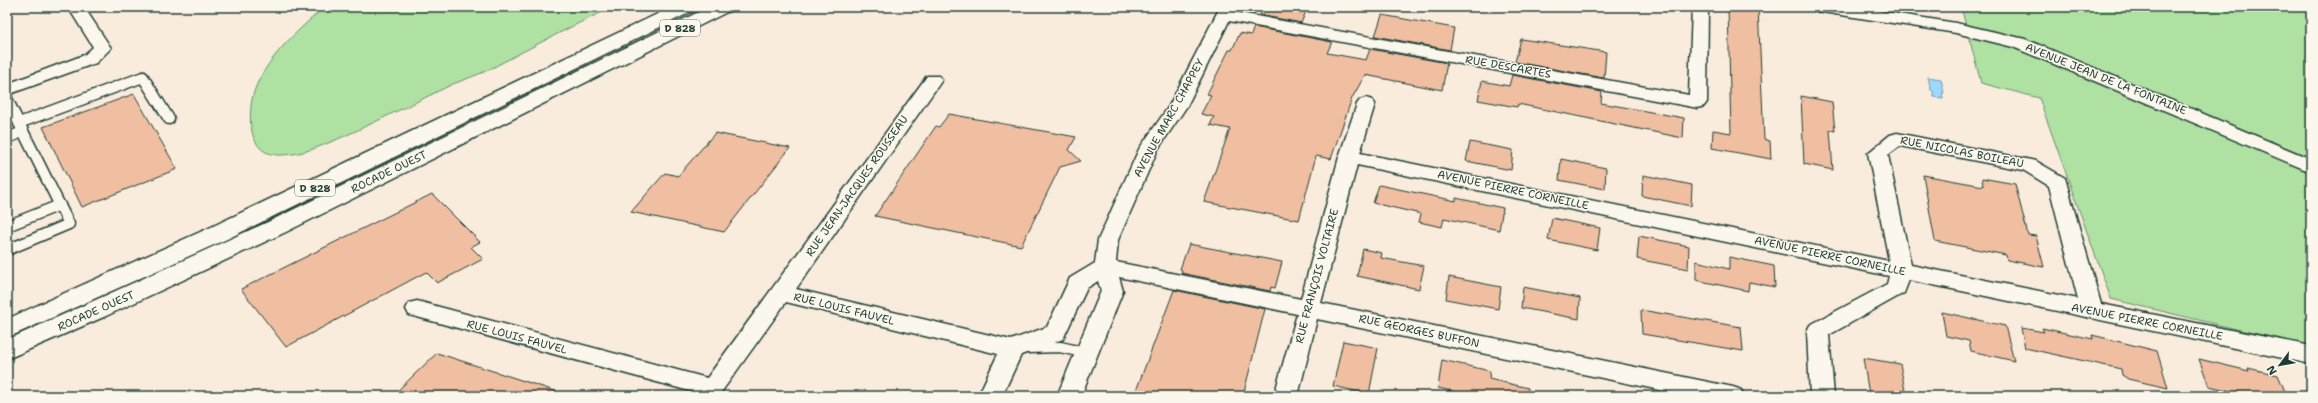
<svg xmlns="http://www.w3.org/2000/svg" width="2318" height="403" font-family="'Shantell Sans',sans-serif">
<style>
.green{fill:#afe1a2;stroke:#678f6b}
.water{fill:#9fd8ff;stroke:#6c9aae}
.building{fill:#f0bfa1;stroke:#1f3d34}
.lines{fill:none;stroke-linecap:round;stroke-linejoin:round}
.lane-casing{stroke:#1f3d34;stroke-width:13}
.street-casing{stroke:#1f3d34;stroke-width:3}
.primary-casing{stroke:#1f3d34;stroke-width:3}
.lane{stroke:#fbf7ec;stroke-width:10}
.street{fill:#fbf7ec;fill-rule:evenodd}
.primary{fill:#fbf7ec;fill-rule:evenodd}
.labels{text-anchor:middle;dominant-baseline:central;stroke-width:3;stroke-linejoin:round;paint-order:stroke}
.shield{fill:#fbf7ec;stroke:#61756b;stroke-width:1}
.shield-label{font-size:10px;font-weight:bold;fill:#1f3d34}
.street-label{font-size:11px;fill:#1f3d34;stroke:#fbf7ec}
</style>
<rect width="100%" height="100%" fill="#f9ecdd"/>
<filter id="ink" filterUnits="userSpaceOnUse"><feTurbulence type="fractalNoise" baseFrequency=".025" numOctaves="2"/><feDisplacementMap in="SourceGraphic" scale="8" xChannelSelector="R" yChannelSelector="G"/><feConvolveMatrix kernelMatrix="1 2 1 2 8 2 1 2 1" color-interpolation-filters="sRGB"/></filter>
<g filter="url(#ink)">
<!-- green -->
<g class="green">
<path d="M325,7H613C571,26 532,47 492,68C479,75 465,79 453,84C432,94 413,104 393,113C367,126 340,139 313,149C302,153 282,157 271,154C251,149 249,123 251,106C254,69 297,30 325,7Z"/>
<path d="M1961,7H2311V347L2111,299L2039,98L1981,83Z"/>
</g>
<!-- water -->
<path class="water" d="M1928,77L1941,79L1944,93H1942L1943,98L1934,97L1933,91L1931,90Z"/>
<!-- building -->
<g class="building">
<path d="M1264,7H1308L1301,23L1260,15Z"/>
<path d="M1728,7H1758L1764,139L1770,141L1771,159L1712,148L1713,130L1731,133Z"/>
<path d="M1382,15L1454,28L1450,50L1375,36Z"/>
<path d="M1254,27L1332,42L1327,53L1366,60L1370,49L1447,63L1442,90L1365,75L1352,98L1331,159L1316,156L1299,220L1204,202L1230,129L1210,125L1214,117L1201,114L1211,95L1207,94L1229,50H1232L1240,33L1251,35Z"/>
<path d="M1521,39L1606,52L1604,78L1515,62Z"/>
<path d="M1512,75L1602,92L1601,103L1684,118L1683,138L1518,104L1517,107L1478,100L1482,81L1509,86Z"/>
<path d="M134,94L177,169L82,207L43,127Z"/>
<path d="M1801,96L1832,102L1835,131L1830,130L1833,170L1804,164Z"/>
<path d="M949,114L1076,137L1069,150L1081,161L1060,167L1021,246L875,216L936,126L939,127Z"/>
<path d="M715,133L790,148L724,232L631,212L665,173L678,176Z"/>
<path d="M1470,142L1513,150L1511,170L1466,161Z"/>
<path d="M1561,159L1606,168L1605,189L1559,180Z"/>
<path d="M1643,175L1692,185L1691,206L1642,196Z"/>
<path d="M1923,175L1983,186L1982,178L2015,184L2028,235L2036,236L2044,267L2007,260L2006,255L1935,241Z"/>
<path d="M1379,185L1456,201V198L1503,208L1499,230L1444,218L1442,227L1419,222L1421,214L1373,203Z"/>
<path d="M432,194L480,242L471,247L483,259L437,283L426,272L286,347L241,289Z"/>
<path d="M1552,218L1600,228L1597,250L1548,240Z"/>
<path d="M1639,236L1689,246L1688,269L1637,259Z"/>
<path d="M1189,244L1282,262L1275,288L1271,287L1270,291L1181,273L1182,270L1180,269Z"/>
<path d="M1363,249L1382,253L1381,258L1424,266L1419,289L1357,276Z"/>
<path d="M1729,257L1774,266L1775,287L1749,282L1748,291L1696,280V261L1729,269Z"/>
<path d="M1449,277L1501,287L1498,309L1446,299Z"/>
<path d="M1523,287L1580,298L1579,319L1521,308Z"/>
<path d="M1174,290L1265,309L1243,396H1134Z"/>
<path d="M1641,310L1741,327L1743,351L1642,334Z"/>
<path d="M1942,312L2005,326L2014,361L1971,351L1969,341L1946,336Z"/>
<path d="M2021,328L2044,332L2042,328L2093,339L2092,335L2157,351L2168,388L2128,379L2122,375L2121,369L2025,348Z"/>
<path d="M1343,341L1378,348L1369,394L1333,386Z"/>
<path d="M437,353L558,392L557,396H392Z"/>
<path d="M1863,358L1900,364L1906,396L1869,394Z"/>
<path d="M2199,359L2249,371L2248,368L2278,375L2287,396H2253L2209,386Z"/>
<path d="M1442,360L1490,371L1489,379L1528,388L1527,396H1474L1438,388Z"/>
</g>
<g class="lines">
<defs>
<g id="lane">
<path d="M7,99L69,224L7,250"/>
<path d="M19,123L143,77L169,119"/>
<path d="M7,138L23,132"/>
<path d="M7,226L60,205"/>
<path d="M1028,348L1060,347L1087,353"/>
</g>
<g id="street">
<path d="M68,7H84L111,48L96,63L7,95V84L84,55L93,47Z"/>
<path d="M1220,7H1236L1234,12L1689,95L1692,7H1708L1707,102L1704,106L1698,108L1229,21L1187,106L1158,149L1118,240L1116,262L1301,299L1339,157L1357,104L1360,100L1366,98L1372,100L1375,104L1360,153L1889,261L1868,153L1890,135L1897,133L2036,161L2065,178L2101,304L2311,346V364L1909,280L1904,293L1829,335L1834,396H1810L1807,331L1810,325L1887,284L1889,276L1357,165L1321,303L1733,387L1741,390L1745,396H1689L1317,319L1298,396H1274L1297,314L1119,277L1123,291L1081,396H1057L1101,291L1098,281L1087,288L1063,339L1021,355L1002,396H978L998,354L786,302L720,394L708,396L417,317L409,315L406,309L409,303L417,301L707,378L927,76H939L942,80L796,289L1011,340L1047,327L1070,278L1095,263L1098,240L1139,149L1169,106ZM1900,146L2023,170L2049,186L2078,299L1911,265L1888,155Z"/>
<path d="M1814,7H1854L1956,23L2025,39L2311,159V172L2013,47L1956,33L1822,12L1816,11Z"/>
</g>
<g id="primary">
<path d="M672,7H696L693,11L225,240L7,338V319L209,228Z"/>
<path d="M709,7H732L729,11L286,232L106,316L7,359V340L270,221Z"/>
</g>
</defs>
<!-- lane casing -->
<use href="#lane" class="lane-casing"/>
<!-- street casing -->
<use href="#street" class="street-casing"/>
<!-- primary casing -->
<use href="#primary" class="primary-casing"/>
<!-- lane -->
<use href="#lane" class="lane"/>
<!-- street -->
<use href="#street" class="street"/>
<!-- primary -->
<use href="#primary" class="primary"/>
</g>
</g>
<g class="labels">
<!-- shield labels -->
<g class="shield">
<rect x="660" y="20" width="40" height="16" rx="3"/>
<rect x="295" y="180" width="40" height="16" rx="3"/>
</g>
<g class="shield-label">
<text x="680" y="28">D 828</text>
<text x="315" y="188">D 828</text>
</g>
<!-- street labels -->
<g class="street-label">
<text transform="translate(1508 67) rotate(10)">RUE DESCARTES</text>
<text transform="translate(2106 79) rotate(22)">AVENUE JEAN DE LA FONTAINE</text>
<text transform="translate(1169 118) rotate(-61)">AVENUE MARC CHAPPEY</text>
<text transform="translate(1962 152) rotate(11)">RUE NICOLAS BOILEAU</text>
<text transform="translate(389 172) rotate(-26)">ROCADE OUEST</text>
<text transform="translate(857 186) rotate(-55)">RUE JEAN-JACQUES ROUSSEAU</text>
<text transform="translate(1513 190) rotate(12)">AVENUE PIERRE CORNEILLE</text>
<text transform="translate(1830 256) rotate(12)">AVENUE PIERRE CORNEILLE</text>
<text transform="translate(1317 276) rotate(-75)">RUE FRANÇOIS VOLTAIRE</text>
<text transform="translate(844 309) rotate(14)">RUE LOUIS FAUVEL</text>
<text transform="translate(96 311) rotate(-24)">ROCADE OUEST</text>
<text transform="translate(2147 322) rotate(11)">AVENUE PIERRE CORNEILLE</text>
<text transform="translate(1419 331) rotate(12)">RUE GEORGES BUFFON</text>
<text transform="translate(517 337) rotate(15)">RUE LOUIS FAUVEL</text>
</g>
</g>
<!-- margin -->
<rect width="2318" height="403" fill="none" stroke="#fbf7ec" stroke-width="24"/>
<rect x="12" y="12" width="2294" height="379" fill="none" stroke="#1f3d34" stroke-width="1.5" filter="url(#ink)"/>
<!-- north arrow -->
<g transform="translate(2280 365) rotate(238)" stroke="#fbf7ec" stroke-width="3" paint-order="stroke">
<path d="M0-3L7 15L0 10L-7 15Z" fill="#1f3d34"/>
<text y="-6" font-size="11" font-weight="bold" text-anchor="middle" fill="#1f3d34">N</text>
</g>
</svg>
